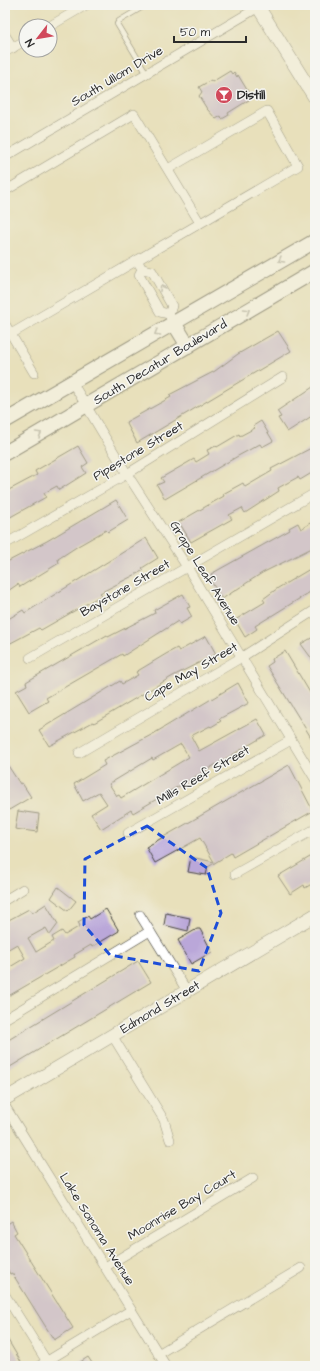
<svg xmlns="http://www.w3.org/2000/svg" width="320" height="1371" font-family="'Architects Daughter',sans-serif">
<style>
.building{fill:#baa7d9;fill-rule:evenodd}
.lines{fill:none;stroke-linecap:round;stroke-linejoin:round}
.lane-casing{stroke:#474641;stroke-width:6}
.street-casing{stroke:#474641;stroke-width:10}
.secondary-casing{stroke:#474641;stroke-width:14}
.primary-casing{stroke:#474641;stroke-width:16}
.lane{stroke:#fff;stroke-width:4.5}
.street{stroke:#fff;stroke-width:9}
.secondary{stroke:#fff;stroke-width:13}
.primary{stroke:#fff;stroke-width:14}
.oneway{stroke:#a0a0a0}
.marked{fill:none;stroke:#1d4ed8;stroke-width:3;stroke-dasharray:8 5;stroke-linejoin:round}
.labels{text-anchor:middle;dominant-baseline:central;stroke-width:3;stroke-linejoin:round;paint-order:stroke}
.street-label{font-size:13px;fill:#2b2b2b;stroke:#f6f6f2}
.poi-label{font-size:13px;font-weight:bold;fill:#2b2b2b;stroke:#f6f6f2;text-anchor:start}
</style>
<rect width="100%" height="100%" fill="#f6f6f2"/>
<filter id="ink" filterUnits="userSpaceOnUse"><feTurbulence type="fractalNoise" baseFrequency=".025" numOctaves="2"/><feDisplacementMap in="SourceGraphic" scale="8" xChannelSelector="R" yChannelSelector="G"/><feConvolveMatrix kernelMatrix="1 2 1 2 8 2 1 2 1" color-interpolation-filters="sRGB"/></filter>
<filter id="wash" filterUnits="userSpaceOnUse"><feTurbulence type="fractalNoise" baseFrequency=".012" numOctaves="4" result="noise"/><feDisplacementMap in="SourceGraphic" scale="16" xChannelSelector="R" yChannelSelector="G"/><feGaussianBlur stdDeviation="0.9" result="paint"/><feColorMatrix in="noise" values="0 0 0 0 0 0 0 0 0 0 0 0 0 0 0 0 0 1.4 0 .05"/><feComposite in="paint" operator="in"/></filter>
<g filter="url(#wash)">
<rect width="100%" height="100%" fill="#e8e0bb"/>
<g id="blocks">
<!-- building -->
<g class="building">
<path d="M230,71L232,74L234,72L237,77L238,75L252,98L228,113L229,115L222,119L221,116L216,119L207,109L199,96L202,92L199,87L211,80L212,82Z"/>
<path d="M278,331L291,351L137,443L126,422L171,397L169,395L215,371L238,354Z"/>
<path d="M313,387L315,391V414L287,432L278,418L281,417L277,411Z"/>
<path d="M261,421L273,441L262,447L260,444L238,456L165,499L157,485L164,482L161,478L194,459L196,462L209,454L207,450L216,446L217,447L239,434L240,436L255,428L253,426Z"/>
<path d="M78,446L88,463L82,467L86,473L59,490L57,486L44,493L46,497L5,520V492L37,475L35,471Z"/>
<path d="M315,446V471L300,480L298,477L278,488L279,491L245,513L242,508L229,515L232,519L191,542L179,522L224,496L223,494L243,483L245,487L272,471L271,469Z"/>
<path d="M116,500L128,520L108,532L106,530L78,546L58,559L59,563L20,587L18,584L5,593V563L47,541Z"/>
<path d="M315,520V543L311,546L312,548L262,573L222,599L209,578L212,576L211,574L290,530L289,528L298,523L301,529Z"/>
<path d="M146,538L158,558L142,568L144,570L100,593L102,595L41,630L39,628L5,646V621L23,610L25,613Z"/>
<path d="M315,566V589L255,626L257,629L245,637L235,620L265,602L263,599L278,588Z"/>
<path d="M183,594L190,607L187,608L192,617L180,624L178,621L123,656L122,654L46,698L48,701L29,712L16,691L27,685L26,682L107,635L108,637L155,613L154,610Z"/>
<path d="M206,636L216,654L173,676L94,723L93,722L49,746L39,730L120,681L122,684L138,675L136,672L166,654L177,648L179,651Z"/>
<path d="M315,636V663L301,644Z"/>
<path d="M285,651L315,701V744L267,666L273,662L272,659Z"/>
<path d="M238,683L249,703L219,719L221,721L211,727L210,726L191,736L199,751L257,719L266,735L133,813L131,810L101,829L91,814L107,804L99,792L83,801L74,784L105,765L103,761L153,734ZM181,744L189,757L121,798L119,795L117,796L109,784L152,758L153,760Z"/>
<path d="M5,761L20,784L22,783L31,797L9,810L5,804Z"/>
<path d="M289,765L313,811L233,857L231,853L208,867L206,875L188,872L191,857L214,862L200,838L155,863L146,847Z"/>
<path d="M18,811L39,814L37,832L15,829Z"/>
<path d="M315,854V882L305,888L304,885L290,894L278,876Z"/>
<path d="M58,887L76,901L68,911L51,898Z"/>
<path d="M46,904L58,924L50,935L46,928L28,938L36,952L52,942L54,941L52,937L62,931L65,935L80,926L78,922L88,916L90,919L106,909L119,931L92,947L91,945L74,955L75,957L5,998V970L25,958L17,944L5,951V922L29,909L32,913Z"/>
<path d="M166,913L190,918L188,931L164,925Z"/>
<path d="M197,929H200L212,952L191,964L178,940Z"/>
<path d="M138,961L151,982L5,1070V1042Z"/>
<path d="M11,1221L17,1232L14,1234L73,1328L54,1340L12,1273L10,1274L5,1265V1225Z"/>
<path d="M5,1335L21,1362L14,1366H5Z"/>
<path d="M88,1357L94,1366H74Z"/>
</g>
</g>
</g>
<g filter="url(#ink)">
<use href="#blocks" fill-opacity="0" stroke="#474641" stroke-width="1"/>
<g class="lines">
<defs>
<path id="lane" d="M146,5L119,21L117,24L147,74"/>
<g id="street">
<path d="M50,26L86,5"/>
<path d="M5,35L13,48"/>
<path d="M5,52L26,40"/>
<path d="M5,157L262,5"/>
<path d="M5,191L134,114L200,223"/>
<path d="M137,260L142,269L152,271L172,306L169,314"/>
<path d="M142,269L139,275L160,312L169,314L171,319"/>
<path d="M5,324L34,373"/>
<path d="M11,334L298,166L267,111L168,169"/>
<path d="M72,382L127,474L187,567L315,779"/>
<path d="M5,544L127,474L283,377"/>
<path d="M30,658L315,493"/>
<path d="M79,753L242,657L315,610"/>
<path d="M128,833L291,740"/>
<path d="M235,874L315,829"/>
<path d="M5,900L23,889"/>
<path d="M140,915L187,991"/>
<path d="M5,1019L150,931"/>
<path d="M112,1035L164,1120L170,1140"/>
<path d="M5,1106L166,1366"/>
<path d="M105,1267L253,1178"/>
<path d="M5,1295L49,1365"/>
<path d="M158,1354L301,1268"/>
<path d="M39,1366L131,1310"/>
</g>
<g id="secondary">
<path d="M257,5L315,98"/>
<path d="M5,1099L315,915"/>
</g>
<g id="primary">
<path d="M174,323L188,346"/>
<path d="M5,421L315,241"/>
<path d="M5,453L315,271"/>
</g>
</defs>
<!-- lane casing -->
<use href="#lane" class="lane-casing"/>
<!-- street casing -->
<use href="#street" class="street-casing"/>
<!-- secondary casing -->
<use href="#secondary" class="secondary-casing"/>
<!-- primary casing -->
<use href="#primary" class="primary-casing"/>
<!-- lane -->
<use href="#lane" class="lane"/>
<!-- street -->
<use href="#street" class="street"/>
<!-- secondary -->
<use href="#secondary" class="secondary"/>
<!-- primary -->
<use href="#primary" class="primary"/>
</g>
<!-- one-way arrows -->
<defs><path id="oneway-chevron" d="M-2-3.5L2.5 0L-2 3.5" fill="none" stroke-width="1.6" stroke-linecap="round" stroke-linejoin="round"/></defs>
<g class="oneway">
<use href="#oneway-chevron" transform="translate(281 260) rotate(150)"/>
<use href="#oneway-chevron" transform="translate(162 288) rotate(-120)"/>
<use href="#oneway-chevron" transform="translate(247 311) rotate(-31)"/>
<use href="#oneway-chevron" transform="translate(157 333) rotate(150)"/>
<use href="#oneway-chevron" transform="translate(39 434) rotate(-30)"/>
</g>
</g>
<!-- marked area -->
<path d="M0 0H320V1371H0ZM147,826L207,868L221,913L199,971L110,955L84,925L85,859Z" fill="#e8e0bb" fill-opacity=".55" fill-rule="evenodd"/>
<path class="marked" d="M147,826L207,868L221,913L199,971L110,955L84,925L85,859Z"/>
<!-- icons -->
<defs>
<symbol id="bar-disc" viewBox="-11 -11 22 22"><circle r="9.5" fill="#d1495b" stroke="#f6f6f2"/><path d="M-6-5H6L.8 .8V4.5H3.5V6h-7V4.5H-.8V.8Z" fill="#fff"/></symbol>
</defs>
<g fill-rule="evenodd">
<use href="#bar-disc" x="214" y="85" width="20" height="20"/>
</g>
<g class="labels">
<!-- street labels -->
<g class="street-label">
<text transform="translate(117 76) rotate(-31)">South Ullom Drive</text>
<text transform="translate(160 362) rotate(-31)">South Decatur Boulevard</text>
<text transform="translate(138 451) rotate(-31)">Pipestone Street</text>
<text transform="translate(205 573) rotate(58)">Grape Leaf Avenue</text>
<text transform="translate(125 588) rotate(-30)">Baystone Street</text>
<text transform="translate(191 672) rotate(-30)">Cape May Street</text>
<text transform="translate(203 775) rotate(-30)">Mills Reef Street</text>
<text transform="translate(160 1007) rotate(-31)">Edmond Street</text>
<text transform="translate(182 1205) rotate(-31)">Moonrise Bay Court</text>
<text transform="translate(97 1229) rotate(58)">Lake Sonoma Avenue</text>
</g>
<!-- poi labels -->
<g class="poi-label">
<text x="237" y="95">Distill</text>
</g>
</g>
<!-- margin -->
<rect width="320" height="1371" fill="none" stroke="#f6f6f2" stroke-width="20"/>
<!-- north arrow -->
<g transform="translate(38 38) rotate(239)"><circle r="19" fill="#f6f6f2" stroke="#a5a5a2"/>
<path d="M0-3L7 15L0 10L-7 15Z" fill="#d1495b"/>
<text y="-6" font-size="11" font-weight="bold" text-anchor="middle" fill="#2b2b2b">N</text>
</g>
<!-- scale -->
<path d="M174 36v6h72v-6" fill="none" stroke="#2b2b2b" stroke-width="2"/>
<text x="180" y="36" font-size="12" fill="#2b2b2b" stroke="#f6f6f2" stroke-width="3" paint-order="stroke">50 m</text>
</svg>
